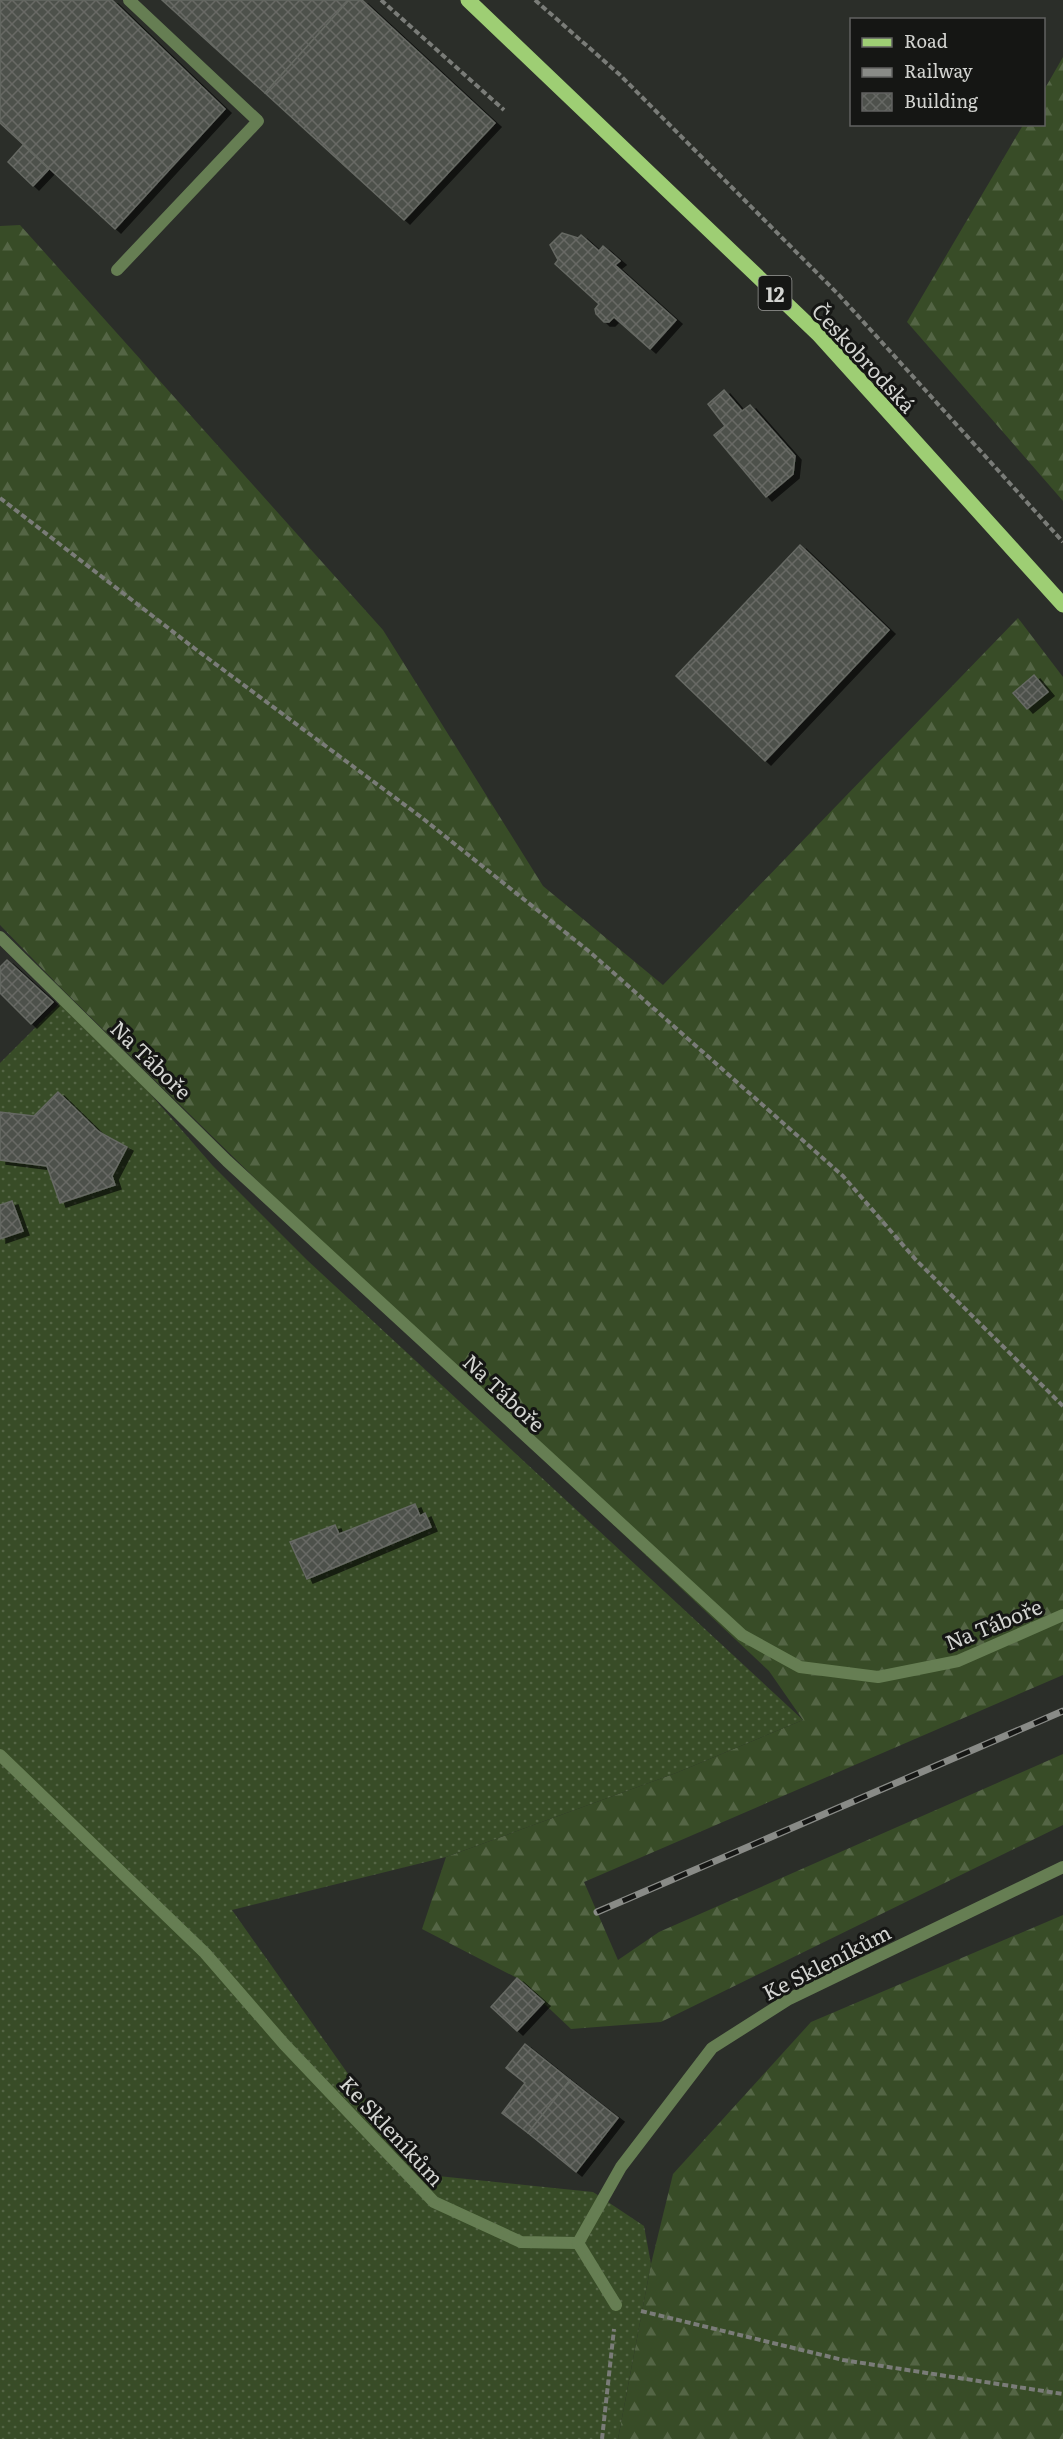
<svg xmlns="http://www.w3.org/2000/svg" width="1063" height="2439" font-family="Literata,serif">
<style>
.forest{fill:url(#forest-firs)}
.garden{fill:url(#garden-dots);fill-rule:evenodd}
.building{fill:url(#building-cross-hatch);stroke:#666963;stroke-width:1.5;filter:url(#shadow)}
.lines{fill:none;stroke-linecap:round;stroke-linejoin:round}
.path{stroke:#7a7c78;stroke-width:4;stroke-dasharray:6 3;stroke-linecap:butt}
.lane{stroke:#667e53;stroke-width:12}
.street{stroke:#667e53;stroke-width:12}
.primary{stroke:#9ece74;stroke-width:15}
.rail-casing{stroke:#898b87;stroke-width:7}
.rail{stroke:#151614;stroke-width:4.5;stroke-dasharray:14;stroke-linecap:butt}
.labels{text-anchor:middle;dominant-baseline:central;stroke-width:6;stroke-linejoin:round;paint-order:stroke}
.shield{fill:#151614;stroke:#9a9b98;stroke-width:1.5}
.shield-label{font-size:20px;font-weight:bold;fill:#d3d4d1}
.street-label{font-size:21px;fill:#d3d4d1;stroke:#151614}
</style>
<defs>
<pattern id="forest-firs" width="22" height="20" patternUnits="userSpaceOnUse" patternTransform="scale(1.5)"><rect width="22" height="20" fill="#384c27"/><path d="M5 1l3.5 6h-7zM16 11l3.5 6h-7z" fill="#546545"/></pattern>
<pattern id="garden-dots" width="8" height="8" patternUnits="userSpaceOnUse" patternTransform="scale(1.5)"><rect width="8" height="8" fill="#384c27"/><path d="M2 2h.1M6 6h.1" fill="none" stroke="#546545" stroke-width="1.8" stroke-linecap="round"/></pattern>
<pattern id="building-cross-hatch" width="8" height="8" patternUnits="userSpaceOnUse" patternTransform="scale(1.5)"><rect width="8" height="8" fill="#4e514c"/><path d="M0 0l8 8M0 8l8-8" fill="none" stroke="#676965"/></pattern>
<filter id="shadow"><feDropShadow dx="6" dy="4" stdDeviation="0" flood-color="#0009"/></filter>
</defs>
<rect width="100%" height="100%" fill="#2b2e29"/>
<!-- forest -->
<g class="forest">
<path d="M1063,57V501L907,322L1023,125L1044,124V90Z"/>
<path d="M20,225L383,630L543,886L663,985L1018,618L1063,677V1675L584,1882L618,1960L659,1932L1063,1754V1825L661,2022L571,2029L517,1978L422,1929L446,1857L676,1773L803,1720L769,1671L490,1409L60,987L0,925V226Z"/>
<path d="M1063,1915V2439H618L651,2264L673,2174L811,2022Z"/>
</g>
<!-- garden -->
<path class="garden" d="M66,997L213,1166L307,1260L803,1720L676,1773L446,1857L232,1910L419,2174L593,2192L644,2226L651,2264L618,2439H0V1063ZM415,1504L420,1516L425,1514L430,1527L306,1579L291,1542L334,1525L339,1534Z"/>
<!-- building -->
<g class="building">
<path d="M0,0H112L225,109L115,229L0,123Z"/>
<path d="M162,0H349L265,93Z"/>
<path d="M349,0H362L495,123L404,220L265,93Z"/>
<path d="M23,145L49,169L33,186L8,162Z"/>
<path d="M562,233L578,238L581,235L599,251L603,246L620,261L615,265L676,320L650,349L614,317L609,322H604L596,314L595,309L599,304L555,264L558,260L550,245Z"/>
<path d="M724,390L742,411L750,405L795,456L793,474L766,497L714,435L725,426L708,404Z"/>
<path d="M800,545L889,630L765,761L676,676Z"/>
<path d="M1034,675L1048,692L1027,709L1013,693Z"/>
<path d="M7,960L53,1002L31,1024L0,993V967Z"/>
<path d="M58,1092L99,1132L127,1147L112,1176L115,1185L60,1203L47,1166L0,1160V1112L34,1116Z"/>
<path d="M12,1201L23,1231L0,1239V1205Z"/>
<path d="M415,1504L420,1516L425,1513L431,1527L307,1579L290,1542L335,1525L339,1534Z"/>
<path d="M517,1978L544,2002L517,2031L491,2007Z"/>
<path d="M525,2044L570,2080L528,2133L502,2113L525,2083L506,2068Z"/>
<path d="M570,2080L618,2118L576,2172L528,2133Z"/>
</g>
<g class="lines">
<!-- path -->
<g class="path">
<path d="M381,0L504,110"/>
<path d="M535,0L619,74L839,295L1063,542"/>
<path d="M0,498L194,648L421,817L591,953L843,1176L916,1260L1063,1406"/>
<path d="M641,2311L843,2360L1063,2394"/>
<path d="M602,2439L614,2329"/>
</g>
<!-- lane -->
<g class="lane">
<path d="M117,270L258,121L129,0"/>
<path d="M0,1755L205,1953L284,2044L434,2202L521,2242L578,2243"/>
</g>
<!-- street -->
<g class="street">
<path d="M0,937L227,1161L742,1635L800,1667L878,1677L958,1661L1063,1615"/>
<path d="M616,2305L578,2243L621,2167L712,2048L789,1999L1063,1867"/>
</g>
<!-- primary -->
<path class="primary" d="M468,0L818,334L1063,605"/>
<defs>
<path id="rail" d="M597,1912L1063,1711"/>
</defs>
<!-- rail casing -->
<use href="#rail" class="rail-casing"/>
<!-- rail -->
<use href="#rail" class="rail"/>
</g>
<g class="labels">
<!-- shield labels -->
<rect class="shield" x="758.5" y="276" width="33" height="34" rx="4.5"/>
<g class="shield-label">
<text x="775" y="293">12</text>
</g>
<!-- street labels -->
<g class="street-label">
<text transform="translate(865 357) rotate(47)">Českobrodská</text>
<text transform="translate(152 1059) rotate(44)">Na Táboře</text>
<text transform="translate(505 1392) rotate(43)">Na Táboře</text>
<text transform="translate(993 1623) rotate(-22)">Na Táboře</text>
<text transform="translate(826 1961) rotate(-27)">Ke Skleníkům</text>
<text transform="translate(393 2130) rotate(47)">Ke Skleníkům</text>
</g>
</g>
<!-- legend -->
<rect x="850" y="18" width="195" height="108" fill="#151614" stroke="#616260" stroke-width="1.5"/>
<rect x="862" y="38" width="30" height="9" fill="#9ece74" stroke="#616260" stroke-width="1.5"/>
<text x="904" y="48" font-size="18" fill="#d3d4d1">Road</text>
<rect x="862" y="68" width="30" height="9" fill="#898b87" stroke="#616260" stroke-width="1.5"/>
<text x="904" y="78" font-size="18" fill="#d3d4d1">Railway</text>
<rect x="862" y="93" width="30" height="18" fill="url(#building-cross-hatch)" stroke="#616260" stroke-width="1.5"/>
<text x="904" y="108" font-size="18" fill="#d3d4d1">Building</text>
</svg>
